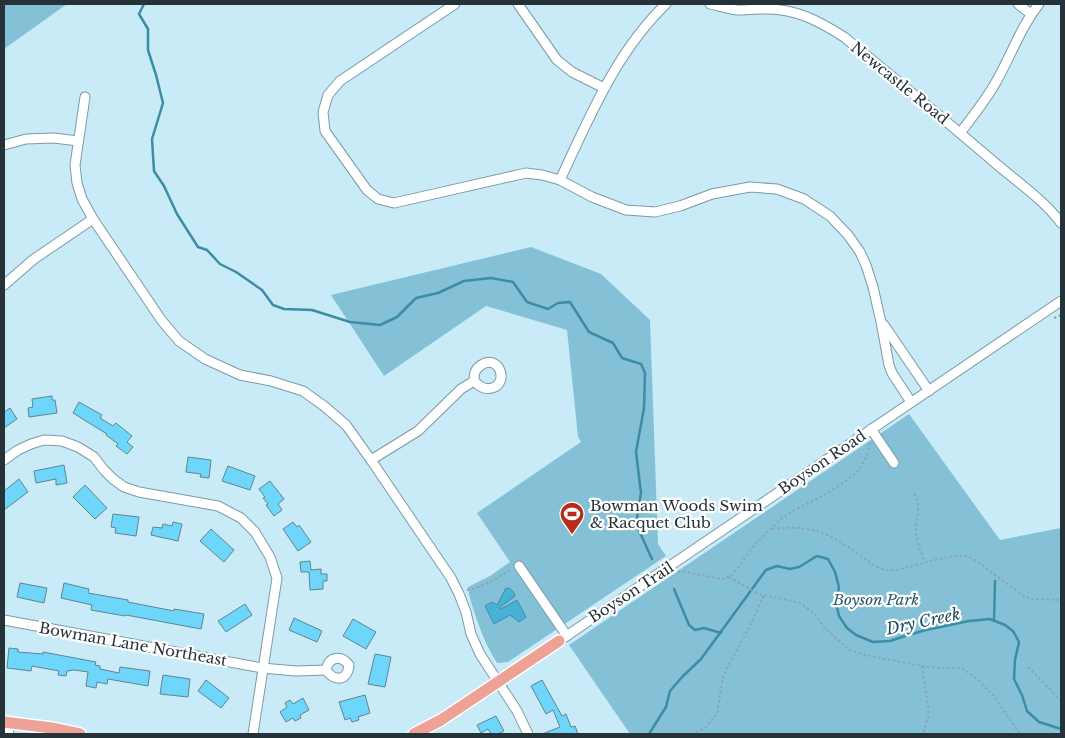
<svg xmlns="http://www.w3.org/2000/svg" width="1065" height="738" font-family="'Libre Baskerville',serif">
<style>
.green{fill:#84c1d7}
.water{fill:#47b2d5;stroke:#3d8ca6}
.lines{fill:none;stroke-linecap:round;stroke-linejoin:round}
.stream{stroke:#3d8ca6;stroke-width:2.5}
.building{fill:#6ed6fa;stroke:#63838f}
.minor-casing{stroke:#7a9aa6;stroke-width:11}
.major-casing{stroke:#fff;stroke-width:14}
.path{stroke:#8aa5af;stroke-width:2;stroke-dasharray:2.5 2.5;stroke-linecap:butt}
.minor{stroke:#fff;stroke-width:9}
.major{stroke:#eda295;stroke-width:11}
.labels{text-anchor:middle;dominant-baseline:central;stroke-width:4.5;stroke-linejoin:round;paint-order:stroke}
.street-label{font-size:15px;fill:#253338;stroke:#fff}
.poi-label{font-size:15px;fill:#253338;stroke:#fff;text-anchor:start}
.park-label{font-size:15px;font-style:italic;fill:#2a5767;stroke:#fff}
.water-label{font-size:16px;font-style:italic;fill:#1a4857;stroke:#fff}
</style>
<rect width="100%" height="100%" fill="#c9ebf8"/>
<!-- green -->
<g class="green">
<path d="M4,4H67L4,49Z"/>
<path d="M531,247L601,274L650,320L658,544L666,556L508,662L497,663C486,645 480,630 474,611C471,603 469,595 468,587L490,576L510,562L477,513L581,442L578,437L567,330L486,306L384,376L331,295Z"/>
<path d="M909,414L1000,540L1061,528V734H630L569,645Z"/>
</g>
<!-- water -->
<path class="water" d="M506,588C510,588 514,591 515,596L499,608L501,609L517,600L526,617L519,622L510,615L494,624L485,606L492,602L497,605Z"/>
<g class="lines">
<!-- stream -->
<g class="stream">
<path d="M144,4L139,14L148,29V50L156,75L163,103L152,139L154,171L164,186L177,214L198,247L207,250L220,264L236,272L262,290L273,305L284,309L312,310L350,322L380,325L397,317L416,298L438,293L464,281L491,278L513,282L527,302L548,309L558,303L570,302L589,332L613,343L622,358L641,364L645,373L644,408L636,452L641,493L636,524L652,559"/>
<path d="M674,589L689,625L695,630L704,628L721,633"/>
<path d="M994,621L995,581"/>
<path d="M649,734L666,707L670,691L683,676L701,659L766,570L777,566L790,569L799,567L817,556L828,559L835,572L839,587L836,603L839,616L847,628L856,635L873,642L890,641L908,635L926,630L969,621L990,619L1005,625L1013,631L1019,642L1015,660L1014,679L1022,695L1027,711L1039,722L1061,729"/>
</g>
</g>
<!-- building -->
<g class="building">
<path d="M52,396V400H55L57,413L29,417L28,408L33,407L32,399Z"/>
<path d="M79,402L102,415L100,418L113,426L116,423L132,436L127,442L133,447L127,454L116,446L118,444L106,435L107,434L73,413Z"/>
<path d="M10,408L17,419L4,428V412Z"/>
<path d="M188,457L211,460L209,478L200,477L201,474L186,472Z"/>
<path d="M64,465L67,483L56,485V479L36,483L34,471Z"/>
<path d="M228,466L255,476L250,490L222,481Z"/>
<path d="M19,479L28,492L4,510V491Z"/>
<path d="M270,481L284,499L278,504L282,510L274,516L266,505L268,504L263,498L265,497L259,489Z"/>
<path d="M85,485L107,508L95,519L73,497Z"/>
<path d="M113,514L139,517L136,536L115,533L116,528L111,527Z"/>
<path d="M173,522L182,524L178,541L151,535L153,527L162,528L163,524L172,526Z"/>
<path d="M293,522L297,527L299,525L311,542L298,551L283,529Z"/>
<path d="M211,529L234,550L224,562L200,541Z"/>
<path d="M310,561L311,570L321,569V574H327V581H323V589L310,590L309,572H301L300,562Z"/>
<path d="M20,583L47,588L44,603L17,597Z"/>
<path d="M64,583L89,589L88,593L128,600V602L174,611V609L204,614L201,629L126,615L125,616L91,610L92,605L61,598Z"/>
<path d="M245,604L252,615L226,632L218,621Z"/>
<path d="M294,618L322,631L317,642L289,630Z"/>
<path d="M353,619L376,632L366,649L343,636Z"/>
<path d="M9,648L18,649V652L43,654V652L96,662L95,665L100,666V669L119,673L120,667L150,671L148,686L108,679L107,684L97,682L96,688L86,686L88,672L74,670L67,671L66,676L58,675L59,671L32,666L31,671L7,668Z"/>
<path d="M375,654L391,657L385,687L368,684Z"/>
<path d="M163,675L190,679L188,697L160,694Z"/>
<path d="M206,680L229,698L221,708L198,691Z"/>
<path d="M542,680L562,716L566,714L571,727L575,726L578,734H542L560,727L553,710L546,714L531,686Z"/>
<path d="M365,695L370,713L358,717L359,720L352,722L350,718L345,720L339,702Z"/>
<path d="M303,698L309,710L300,715L301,718L295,721L293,718L286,722L280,712L287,707L285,703L290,700L293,704Z"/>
<path d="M496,716L504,731L498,734H491L488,729L481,733L477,725Z"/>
</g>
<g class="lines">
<defs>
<g id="minor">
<path d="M455,4L340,81L328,95L323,112L325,131L367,190L378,199L394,203L526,173L542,175L560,180L592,197L626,210L655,212L680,206L712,194L750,187L777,189L804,199L830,216L848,235L860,252L866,265L873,287L881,322L889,365L892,373L911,402"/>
<path d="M518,4L557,60L572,72L604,88"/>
<path d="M710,4C719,6 728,9 737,10C746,10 755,9 764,9C795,8 819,21 844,37C894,78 944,119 994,162C1015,180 1045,201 1061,223"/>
<path d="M1018,4L1031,14"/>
<path d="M85,97L75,165L77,183L82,199L93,219L162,321L179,341L205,359L240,375L271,381L303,391L324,406L346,425L371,460L451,578L459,594L466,612L471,634L480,654L517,711L528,734"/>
<path d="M960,133C973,116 986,100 996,82C1011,56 1020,28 1039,4"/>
<path d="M4,145L26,139L54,138L78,141"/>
<path d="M560,180C589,118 616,52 666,4"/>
<path d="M4,285L34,259L93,219"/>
<path d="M884,325L929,391"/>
<path d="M871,429L894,463"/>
<path d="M4,460L18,450L31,444L44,440L62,441L78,447L94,457L104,470L113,479L124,487L139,492L218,506L241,518L255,532L270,557L277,578L253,734"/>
<path d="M371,460L418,431L461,389L474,381C479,386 484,390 492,388C509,384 500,355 483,364C475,368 474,373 474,381"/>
<path d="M519,566L567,636"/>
<path d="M4,620L262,668L296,671L326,670C329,656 341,655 349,665C348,681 334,682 326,670"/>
<path d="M559,641L1061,301"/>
<path d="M6,723L9,734"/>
</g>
<g id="major">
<path d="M4,722L52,728L80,734"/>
<path d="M414,734L441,720L559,641"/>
</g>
</defs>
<!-- minor casing -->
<use href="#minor" class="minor-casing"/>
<!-- major casing -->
<use href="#major" class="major-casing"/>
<!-- path -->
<g class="path">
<path d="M1054,318L1061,315"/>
<path d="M914,494C922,505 915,521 916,534C917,543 922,553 924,562"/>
<path d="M772,529C812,524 828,533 860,555C868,561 877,569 887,570C894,571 902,569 909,567C922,563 949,555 961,556C967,556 971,558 976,561L1024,596L1031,599L1061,600"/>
<path d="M678,572L681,571L721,579H725L733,574L755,544L781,519L791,512L828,493L854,475L859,470L866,458L870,443"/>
<path d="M729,577L758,594L792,601L800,603L814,613L823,626L849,650L865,655L922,666L937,668H954L964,669L979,681L993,695L1020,734"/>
<path d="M467,590C481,588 499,577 511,570"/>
<path d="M922,666L929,714L923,734"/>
<path d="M1028,667L1061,701"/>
<path d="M691,734L704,729L717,714L723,676L752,622L764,595"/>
</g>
<!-- minor -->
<use href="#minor" class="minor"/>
<!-- major -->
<use href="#major" class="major"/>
</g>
<!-- icons -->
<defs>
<symbol id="stadium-pin" viewBox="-11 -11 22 30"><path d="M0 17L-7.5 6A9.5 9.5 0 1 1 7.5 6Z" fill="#b82c17" stroke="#fff"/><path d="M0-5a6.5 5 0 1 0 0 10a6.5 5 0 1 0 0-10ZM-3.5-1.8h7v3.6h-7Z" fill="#fff"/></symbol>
</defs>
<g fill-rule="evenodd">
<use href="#stadium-pin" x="558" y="500" width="28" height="38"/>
</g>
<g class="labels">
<!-- street labels -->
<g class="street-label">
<text transform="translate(900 83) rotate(39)">Newcastle Road</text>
<text transform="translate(822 462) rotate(-34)">Boyson Road</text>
<text transform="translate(631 592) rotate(-33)">Boyson Trail</text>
<text transform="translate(133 644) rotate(10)">Bowman Lane Northeast</text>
</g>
<!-- poi labels -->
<g class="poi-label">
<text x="590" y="505">Bowman Woods Swim<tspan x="590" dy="17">&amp; Racquet Club</tspan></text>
</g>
<!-- park labels -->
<g class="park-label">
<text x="876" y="599">Boyson Park</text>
</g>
<!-- water labels -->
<g class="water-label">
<text transform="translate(923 621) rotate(-12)">Dry Creek</text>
</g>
</g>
<!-- border -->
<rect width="1065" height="738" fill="none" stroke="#253338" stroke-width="10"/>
</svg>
